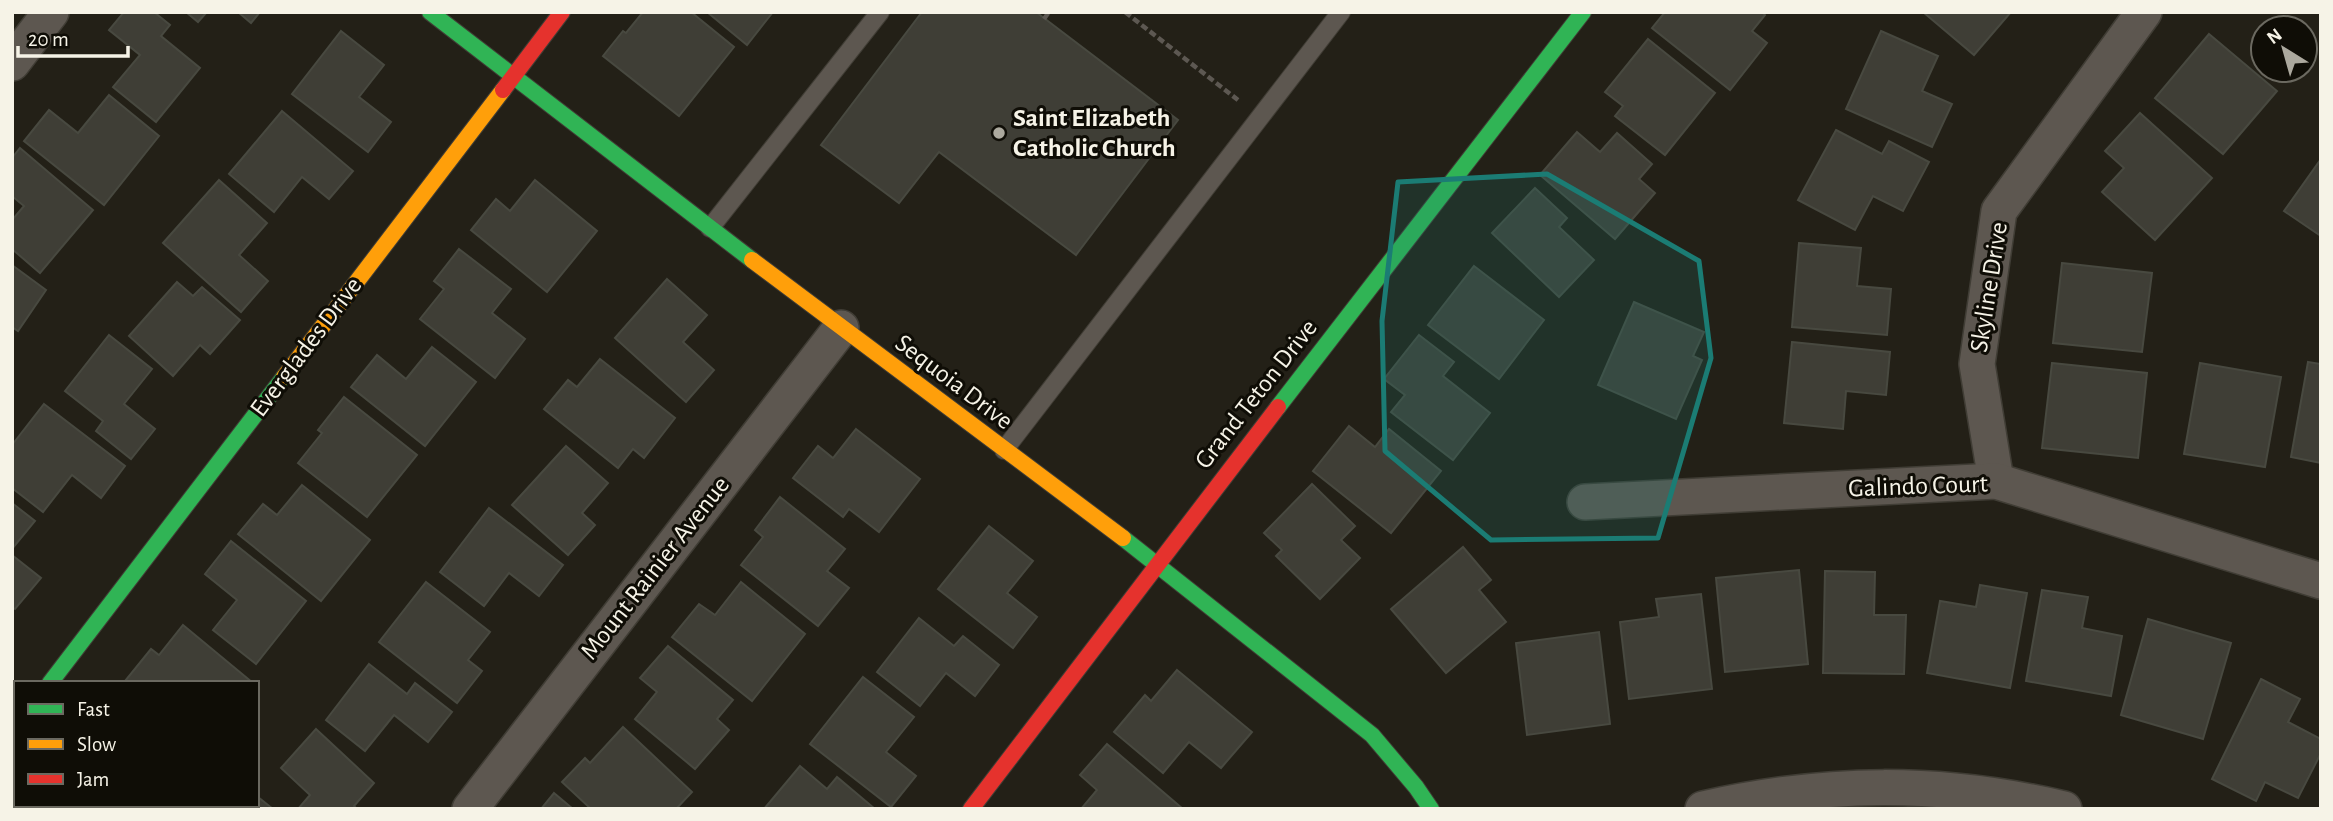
<svg xmlns="http://www.w3.org/2000/svg" width="2333" height="821" font-family="'Alegreya Sans',sans-serif">
<style>
.building{fill:#3f3e36;stroke:#484940;stroke-width:2}
.lines{fill:none;stroke-linecap:round;stroke-linejoin:round}
.lane-casing{stroke:#403d35;stroke-width:20}
.street-casing{stroke:#403d35;stroke-width:38}
.fast-casing{stroke:#403d35;stroke-width:18}
.slow-casing{stroke:#403d35;stroke-width:18}
.jam-casing{stroke:#403d35;stroke-width:18}
.path{stroke:#5d5852;stroke-width:4.5;stroke-dasharray:7 3.5;stroke-linecap:butt}
.lane{stroke:#5d5750;stroke-width:18}
.street{stroke:#5d5750;stroke-width:35}
.fast{stroke:#30b455;stroke-width:16}
.slow{stroke:#ff9f0a;stroke-width:16}
.jam{stroke:#e5322d;stroke-width:16}
.marked{fill:#1b7c74;fill-opacity:0.2;stroke:#1b7c74;stroke-width:5;stroke-linejoin:round}
.poi-dot{fill:#aca99e;stroke:#0f0d06;stroke-width:2.5}
.labels{text-anchor:middle;dominant-baseline:central;stroke-width:6;stroke-linejoin:round;paint-order:stroke}
.poi-label{font-size:26px;font-weight:bold;fill:#f6f3e7;stroke:#0f0d06;text-anchor:start}
.street-label{font-size:26px;fill:#f6f3e7;stroke:#0f0d06}
</style>
<rect width="100%" height="100%" fill="#232017"/>
<!-- building -->
<g class="building">
<path d="M124,12H154L170,25L161,36L200,68L156,122L113,87L140,55L109,30Z"/>
<path d="M186,12H207L198,22Z"/>
<path d="M238,12H260L251,23Z"/>
<path d="M643,12H691L734,47L679,116L603,56L623,31L626,33Z"/>
<path d="M707,12H773L747,45Z"/>
<path d="M922,12H1036L1178,120L1076,255L939,152L899,203L821,145Z"/>
<path d="M1665,12H1762L1765,15L1752,31L1767,43L1730,90L1652,28Z"/>
<path d="M1923,12H2011L1974,55Z"/>
<path d="M341,31L384,65L359,97L391,122L368,152L292,94Z"/>
<path d="M1881,31L1938,56L1922,91L1952,104L1932,147L1846,109Z"/>
<path d="M2209,34L2277,91L2223,154L2155,98Z"/>
<path d="M1648,39L1715,93L1665,155L1615,116L1623,106L1605,92Z"/>
<path d="M109,95L159,136L104,205L24,141L49,110L78,133Z"/>
<path d="M282,111L353,171L329,199L302,177L274,212L229,174Z"/>
<path d="M2140,113L2212,178L2155,240L2102,192L2124,168L2105,151Z"/>
<path d="M1836,130L1882,154L1889,141L1929,162L1903,211L1873,196L1855,230L1798,200Z"/>
<path d="M1577,132L1600,152L1617,133L1652,164L1639,179L1655,193L1615,239L1540,175Z"/>
<path d="M20,148L93,210L40,273L12,249V220L24,206L12,196V158Z"/>
<path d="M2321,159V236L2284,211Z"/>
<path d="M219,180L267,223L239,255L268,281L241,312L163,243Z"/>
<path d="M535,180L597,231L547,292L471,230L496,199L510,211Z"/>
<path d="M1535,188L1567,218L1559,227L1594,260L1559,297L1492,233Z"/>
<path d="M1799,243L1861,248L1857,286L1891,289L1887,335L1792,327Z"/>
<path d="M459,249L511,289L492,313L525,339L495,378L420,319L444,289L434,281Z"/>
<path d="M2062,263L2152,273L2142,352L2053,343Z"/>
<path d="M12,265L46,290L18,331L12,327Z"/>
<path d="M1474,266L1544,320L1499,379L1428,325Z"/>
<path d="M667,279L707,315L683,342L714,370L686,402L615,338Z"/>
<path d="M177,282L193,296L202,287L240,320L210,354L200,345L173,376L129,336Z"/>
<path d="M1634,302L1704,332L1693,356L1702,360L1676,419L1598,385Z"/>
<path d="M109,335L152,369L124,404L155,429L131,459L96,431L103,421L65,391Z"/>
<path d="M1419,335L1454,362L1443,376L1490,413L1453,460L1391,412L1405,395L1384,379Z"/>
<path d="M1792,342L1890,352L1886,395L1846,391L1843,429L1784,423Z"/>
<path d="M432,347L476,382L425,446L351,387L377,355L406,379Z"/>
<path d="M600,359L675,418L644,458L633,449L618,468L544,409L568,380L577,387Z"/>
<path d="M2308,362L2321,364V463L2291,457Z"/>
<path d="M2052,363L2147,373L2138,458L2042,448Z"/>
<path d="M2200,363L2281,377L2265,467L2184,454Z"/>
<path d="M344,397L417,455L367,517L298,463L322,433L318,430Z"/>
<path d="M44,404L125,466L101,498L72,475L43,512L12,488V445Z"/>
<path d="M1349,426L1375,447L1389,429L1441,471L1391,533L1313,471Z"/>
<path d="M856,429L920,479L879,532L849,509L843,517L793,478L818,446L833,458Z"/>
<path d="M566,446L608,483L582,513L595,525L568,555L512,505Z"/>
<path d="M1312,484L1355,526L1341,540L1360,558L1320,599L1276,556L1282,550L1264,533Z"/>
<path d="M302,485L370,540L321,601L238,534L263,504L277,515Z"/>
<path d="M780,497L845,549L827,571L849,588L818,626L741,565L763,537L755,530Z"/>
<path d="M12,503L35,521L12,549Z"/>
<path d="M489,508L563,565L539,596L509,573L484,606L440,572Z"/>
<path d="M989,526L1033,561L1007,593L1037,617L1013,648L938,589Z"/>
<path d="M231,541L306,601L256,664L213,630L237,600L205,574Z"/>
<path d="M1463,547L1491,580L1479,590L1506,622L1446,673L1391,609Z"/>
<path d="M12,555L41,578L15,609L12,607Z"/>
<path d="M1799,570L1808,664L1725,672L1716,578Z"/>
<path d="M1825,571L1875,572L1874,615H1906L1904,674L1823,673Z"/>
<path d="M426,582L490,632L468,660L482,671L457,703L379,642Z"/>
<path d="M741,582L805,634L752,701L672,637L699,604L715,615Z"/>
<path d="M1980,585L2027,593L2010,688L1927,673L1940,601L1976,607Z"/>
<path d="M2042,590L2088,597L2082,628L2122,636L2111,696L2026,681Z"/>
<path d="M1701,594L1712,689L1629,699L1620,622L1659,617L1656,599Z"/>
<path d="M919,618L954,646L963,636L999,665L975,696L946,673L920,706L877,672Z"/>
<path d="M2148,619L2231,643L2203,739L2121,715Z"/>
<path d="M183,625L253,683H128L125,681L151,649L159,655Z"/>
<path d="M1599,632L1610,724L1527,735L1516,643Z"/>
<path d="M668,646L733,700L717,719L729,730L695,769L635,719L657,692L640,678Z"/>
<path d="M369,664L407,694L415,683L452,712L428,742L394,715L365,751L326,720Z"/>
<path d="M1177,670L1252,732L1221,768L1189,742L1163,773L1114,732L1145,695L1151,701Z"/>
<path d="M863,677L914,717L886,752L916,776L891,807L810,744Z"/>
<path d="M2261,679L2300,699L2288,722L2321,739V753L2298,798L2265,782L2256,801L2212,779Z"/>
<path d="M623,727L692,792L676,809H591L562,782L585,758L590,763Z"/>
<path d="M316,729L374,783L354,806L357,809H298L310,795L281,768Z"/>
<path d="M1107,744L1183,809H1081L1097,790L1080,775Z"/>
<path d="M800,766L827,789L837,777L875,809H764Z"/>
<path d="M554,793L573,809H541Z"/>
<path d="M258,797L273,809H248L251,805H257Z"/>
<path d="M55,805H100L104,809H52Z"/>
<path d="M124,805H160L157,809H129Z"/>
</g>
<g class="lines">
<defs>
<g id="lane">
<path d="M710,228L880,12"/>
<path d="M1004,450L1341,12"/>
</g>
<g id="street">
<path d="M12,63L51,12"/>
<path d="M1996,481L1977,364L1999,211L2144,12"/>
<path d="M1585,502L1996,481L2321,581"/>
<path d="M12,732L16,728"/>
<path d="M470,809L841,328"/>
<path d="M1703,809C1827,781 1939,780 2064,809"/>
</g>
<g id="fast">
<path d="M430,12L752,260"/>
<path d="M1278,407L1583,12"/>
<path d="M1123,538L1372,735L1416,787L1431,809"/>
<path d="M50,683L284,377"/>
</g>
<g id="slow">
<path d="M752,260L1123,538"/>
<path d="M284,377L503,90"/>
</g>
<g id="jam">
<path d="M503,90L562,12"/>
<path d="M971,809L1278,407"/>
</g>
</defs>
<!-- lane casing -->
<use href="#lane" class="lane-casing"/>
<!-- street casing -->
<use href="#street" class="street-casing"/>
<!-- fast casing -->
<use href="#fast" class="fast-casing"/>
<!-- slow casing -->
<use href="#slow" class="slow-casing"/>
<!-- jam casing -->
<use href="#jam" class="jam-casing"/>
<!-- path -->
<g class="path">
<path d="M1125,12L1238,100"/>
<path d="M1044,19L1049,12"/>
</g>
<!-- lane -->
<use href="#lane" class="lane"/>
<!-- street -->
<use href="#street" class="street"/>
<!-- fast -->
<use href="#fast" class="fast"/>
<!-- slow -->
<use href="#slow" class="slow"/>
<!-- jam -->
<use href="#jam" class="jam"/>
</g>
<!-- marked area -->
<path class="marked" d="M1547,174L1699,261L1711,358L1658,538L1491,540L1385,451L1382,321L1398,182Z"/>
<!-- markers -->
<circle class="poi-dot" cx="999" cy="133" r="7"/>
<g class="labels">
<!-- poi labels -->
<g class="poi-label">
<text x="1013" y="118">Saint Elizabeth<tspan x="1013" dy="30">Catholic Church</tspan></text>
</g>
<!-- street labels -->
<g class="street-label">
<text transform="translate(1989 287) rotate(-81)">Skyline Drive</text>
<text transform="translate(306 347) rotate(-53)">Everglades Drive</text>
<text transform="translate(954 382) rotate(37)">Sequoia Drive</text>
<text transform="translate(1256 394) rotate(-52)">Grand Teton Drive</text>
<text transform="translate(1918 486) rotate(-2)">Galindo Court</text>
<text transform="translate(655 568) rotate(-52)">Mount Rainier Avenue</text>
</g>
</g>
<!-- border -->
<rect width="2333" height="821" fill="none" stroke="#f6f3e7" stroke-width="28"/>
<!-- legend -->
<rect x="14" y="681" width="245" height="126" fill="#0f0d06" stroke="#6b6960" stroke-width="2"/>
<rect x="28" y="704" width="35" height="10" fill="#30b455" stroke="#6b6960" stroke-width="2"/>
<text x="77" y="716" font-size="21" fill="#f6f3e7">Fast</text>
<rect x="28" y="739" width="35" height="10" fill="#ff9f0a" stroke="#6b6960" stroke-width="2"/>
<text x="77" y="751" font-size="21" fill="#f6f3e7">Slow</text>
<rect x="28" y="774" width="35" height="10" fill="#e5322d" stroke="#6b6960" stroke-width="2"/>
<text x="77" y="786" font-size="21" fill="#f6f3e7">Jam</text>
<!-- north arrow -->
<g transform="translate(2284 49) rotate(323)"><circle r="33" fill="#0f0d06" stroke="#6b6960" stroke-width="2"/>
<path d="M0-5L12 26L0 18L-12 26Z" fill="#aca99e"/>
<text y="-10" font-size="19" font-weight="bold" text-anchor="middle" fill="#f6f3e7">N</text>
</g>
<!-- scale -->
<path d="M18 46v10h110v-10" fill="none" stroke="#f6f3e7" stroke-width="3.5"/>
<text x="28" y="46" font-size="21" fill="#f6f3e7" stroke="#0f0d06" stroke-width="5" paint-order="stroke">20 m</text>
</svg>
